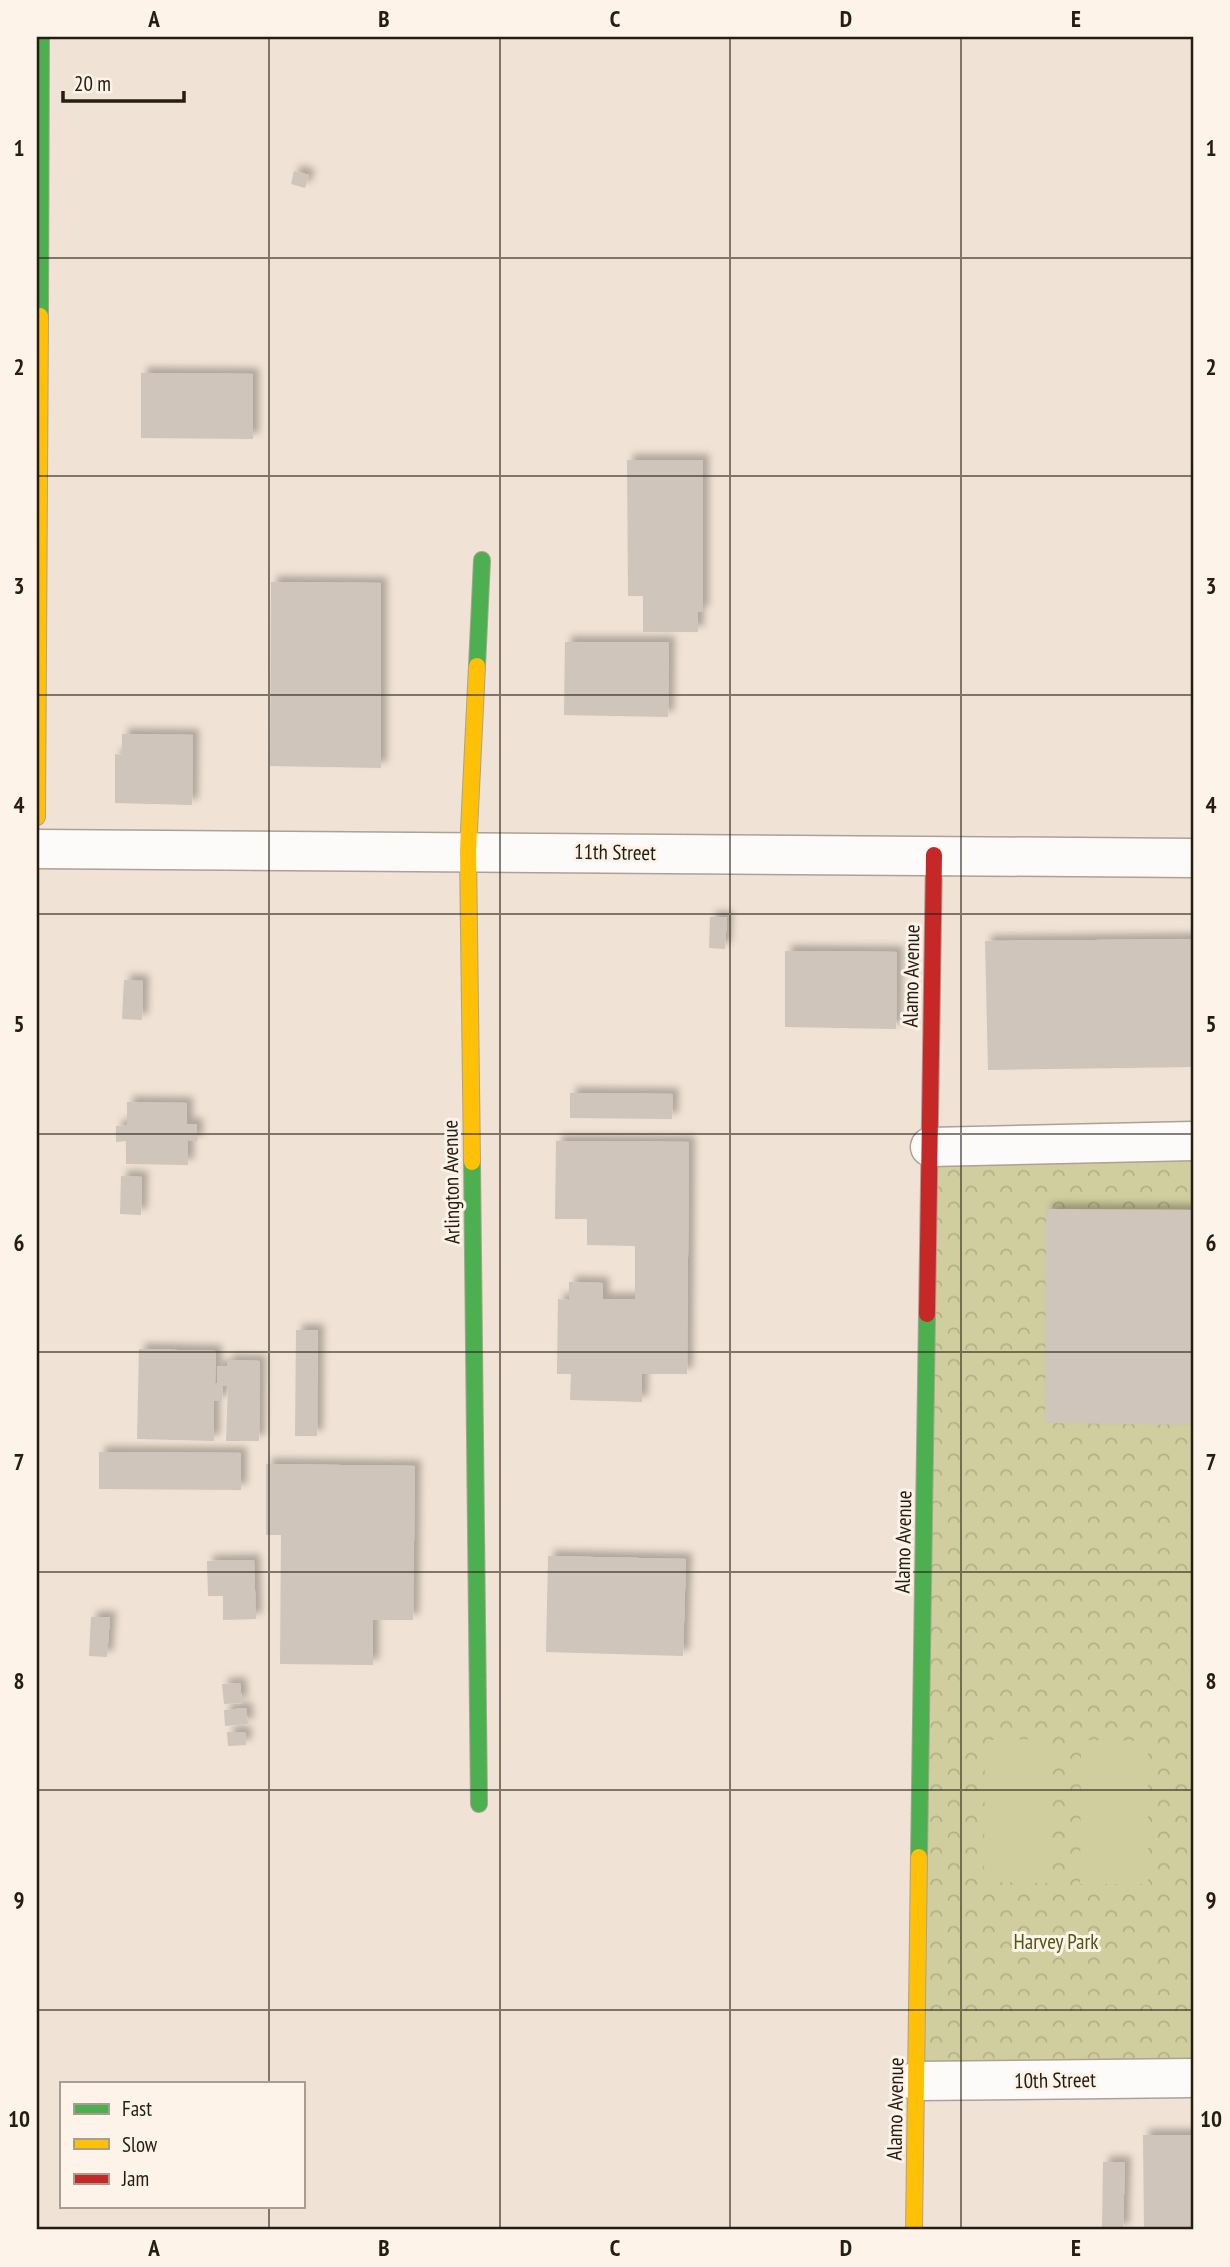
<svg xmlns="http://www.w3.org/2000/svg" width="1230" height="2267" font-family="'PT Sans Narrow',sans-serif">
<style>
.park{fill:url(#park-crowns)}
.pitch{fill:#d0ce9e}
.building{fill:#cfc5ba;filter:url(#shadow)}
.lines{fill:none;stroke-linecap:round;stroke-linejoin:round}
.street-casing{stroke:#aba196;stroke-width:41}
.fast-casing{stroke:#aba196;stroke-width:18}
.slow-casing{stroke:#aba196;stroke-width:18}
.jam-casing{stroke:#aba196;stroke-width:18}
.street{stroke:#fdfbf9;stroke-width:38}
.fast{stroke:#4caf50;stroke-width:16}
.slow{stroke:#ffc107;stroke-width:16}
.jam{stroke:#c62828;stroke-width:16}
.grid{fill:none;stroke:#251c12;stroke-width:2;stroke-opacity:0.55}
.labels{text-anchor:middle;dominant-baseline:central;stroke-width:6;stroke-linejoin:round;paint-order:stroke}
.street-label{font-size:21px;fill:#251c12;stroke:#fdf3e8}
.park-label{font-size:21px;fill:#515613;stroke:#fdf3e8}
.neatline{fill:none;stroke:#251c12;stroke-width:2.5}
.grid-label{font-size:23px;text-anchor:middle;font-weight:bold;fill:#251c12}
</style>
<defs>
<pattern id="park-crowns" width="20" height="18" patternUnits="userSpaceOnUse" patternTransform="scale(1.75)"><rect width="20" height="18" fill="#d0ce9e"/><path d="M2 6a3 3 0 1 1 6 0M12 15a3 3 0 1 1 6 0" fill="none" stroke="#b2b087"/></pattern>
<filter id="shadow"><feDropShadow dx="6" dy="-6" stdDeviation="3.5" flood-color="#0004"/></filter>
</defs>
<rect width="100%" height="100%" fill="#f0e2d4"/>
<!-- park -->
<path class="park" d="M1193,1141V2078L916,2081L930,1147Z"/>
<!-- pitch -->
<g class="pitch">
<path d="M1052,1739V1883L984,1882L985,1740Z"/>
<path d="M1081,1740L1148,1741V1884H1080Z"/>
</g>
<!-- building -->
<g class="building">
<path d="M294,171L309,175L305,188L291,184Z"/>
<path d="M141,373L253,374V439L141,438Z"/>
<path d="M627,460H703V612H698V632H643V596H628Z"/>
<path d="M271,582L381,583V768L270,766Z"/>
<path d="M565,642H669L668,717L564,715Z"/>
<path d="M122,734L193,735L192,805L115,803V754L122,755Z"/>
<path d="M710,917H727L725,949L709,948Z"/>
<path d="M1193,939V1067L988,1070L985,941Z"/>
<path d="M785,951L897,952L896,1029L785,1027Z"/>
<path d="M124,980L143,981L142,1020L122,1019Z"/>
<path d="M570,1093L673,1094L672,1119L570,1118Z"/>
<path d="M127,1102L187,1103V1124H197V1141H188V1165L126,1164V1141L116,1142V1126L127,1125Z"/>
<path d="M556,1141L689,1142L687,1374H642V1402L570,1400L571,1374H557L558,1299L569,1300V1282L603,1283V1299H635V1246L587,1245V1219H555Z"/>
<path d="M121,1176L142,1177L141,1215L120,1214Z"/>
<path d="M1046,1209L1193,1210V1425L1045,1423Z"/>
<path d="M296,1330H318L317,1436H295Z"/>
<path d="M139,1349L216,1351L215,1383L217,1384V1366H227V1360L260,1361L259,1441H226L228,1386H223L222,1401H214V1441L137,1439Z"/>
<path d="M99,1452L241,1453V1490L99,1489Z"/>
<path d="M266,1464L415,1466L413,1620H373V1665L280,1664L281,1535H266Z"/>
<path d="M548,1556L686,1559L683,1656L546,1652Z"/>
<path d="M254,1560L256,1619L223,1620V1596H208L207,1561Z"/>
<path d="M91,1617H110L107,1657L89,1656Z"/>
<path d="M240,1683L242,1703L224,1704L222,1684Z"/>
<path d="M246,1708L248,1724L225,1726L224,1710Z"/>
<path d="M227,1732H245L246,1745L228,1746Z"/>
<path d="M1143,2135H1193V2230H1144Z"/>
<path d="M1103,2162H1125L1123,2230H1102Z"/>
</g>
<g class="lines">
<defs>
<g id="street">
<path d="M37,849L1193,858"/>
<path d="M930,1147L1193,1141"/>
<path d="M916,2081L1193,2078"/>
</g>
<g id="fast">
<path d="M40,316L41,37"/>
<path d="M477,666L482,560"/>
<path d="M472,1162L479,1804"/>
<path d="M919,1857L927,1314"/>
</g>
<g id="slow">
<path d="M37,817L40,316"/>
<path d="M472,1162L468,851L477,666"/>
<path d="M914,2230L919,1857"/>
</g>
<path id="jam" d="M927,1314L934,855"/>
</defs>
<!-- street casing -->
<use href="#street" class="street-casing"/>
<!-- fast casing -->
<use href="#fast" class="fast-casing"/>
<!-- slow casing -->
<use href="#slow" class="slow-casing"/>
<!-- jam casing -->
<use href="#jam" class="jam-casing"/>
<!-- street -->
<use href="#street" class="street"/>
<!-- fast -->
<use href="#fast" class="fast"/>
<!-- slow -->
<use href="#slow" class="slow"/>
<!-- jam -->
<use href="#jam" class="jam"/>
</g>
<!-- grid -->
<path class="grid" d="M269,37V2083M500,37V2230M730,37V2230M961,37V2230M37,258H1193M37,476H1193M37,695H1193M37,914H1193M37,1134H1193M37,1352H1193M37,1572H1193M37,1790H1193M37,2010H1193M269,2206V2230"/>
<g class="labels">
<!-- street labels -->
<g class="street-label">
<text transform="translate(615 852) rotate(1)">11th Street</text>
<text transform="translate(911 976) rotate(-89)">Alamo Avenue</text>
<text transform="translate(451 1182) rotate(-91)">Arlington Avenue</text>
<text transform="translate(903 1542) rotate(-89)">Alamo Avenue</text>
<text transform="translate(1055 2080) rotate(-1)">10th Street</text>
<text transform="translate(895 2109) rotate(-89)">Alamo Avenue</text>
</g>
<!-- park labels -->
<g class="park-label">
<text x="1056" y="1941">Harvey Park</text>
</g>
</g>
<!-- border -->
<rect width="1230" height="2267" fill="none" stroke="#fdf3e8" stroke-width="77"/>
<!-- legend -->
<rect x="60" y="2082" width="245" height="126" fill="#fdf3e8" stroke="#a79d92" stroke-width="2"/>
<rect x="74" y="2104" width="35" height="10" fill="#4caf50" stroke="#a79d92" stroke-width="2"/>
<text x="122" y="2116" font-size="21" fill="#251c12">Fast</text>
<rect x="74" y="2139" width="35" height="10" fill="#ffc107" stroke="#a79d92" stroke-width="2"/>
<text x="122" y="2152" font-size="21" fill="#251c12">Slow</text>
<rect x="74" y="2174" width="35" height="10" fill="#c62828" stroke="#a79d92" stroke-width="2"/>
<text x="122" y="2186" font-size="21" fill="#251c12">Jam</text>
<!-- scale -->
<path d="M63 91v10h121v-10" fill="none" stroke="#251c12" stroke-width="3.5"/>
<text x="74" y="91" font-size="21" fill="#251c12" stroke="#fdf3e8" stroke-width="5" paint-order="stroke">20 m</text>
<rect x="38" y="38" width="1154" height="2190" class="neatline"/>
<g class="grid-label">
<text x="154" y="27">A</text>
<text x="384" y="27">B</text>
<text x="615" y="27">C</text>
<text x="846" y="27">D</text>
<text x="1076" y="27">E</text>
<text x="19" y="156">1</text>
<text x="1211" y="156">1</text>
<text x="19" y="375">2</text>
<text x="1211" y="375">2</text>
<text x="19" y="594">3</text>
<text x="1211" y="594">3</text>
<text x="19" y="813">4</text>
<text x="1211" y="813">4</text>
<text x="19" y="1032">5</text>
<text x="1211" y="1032">5</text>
<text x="19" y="1251">6</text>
<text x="1211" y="1251">6</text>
<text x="19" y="1470">7</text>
<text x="1211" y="1470">7</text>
<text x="19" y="1689">8</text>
<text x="1211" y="1689">8</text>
<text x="19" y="1908">9</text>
<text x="1211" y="1908">9</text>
<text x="19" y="2127">10</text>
<text x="1211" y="2127">10</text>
<text x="154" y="2256">A</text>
<text x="384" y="2256">B</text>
<text x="615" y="2256">C</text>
<text x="846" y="2256">D</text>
<text x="1076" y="2256">E</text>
</g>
</svg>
